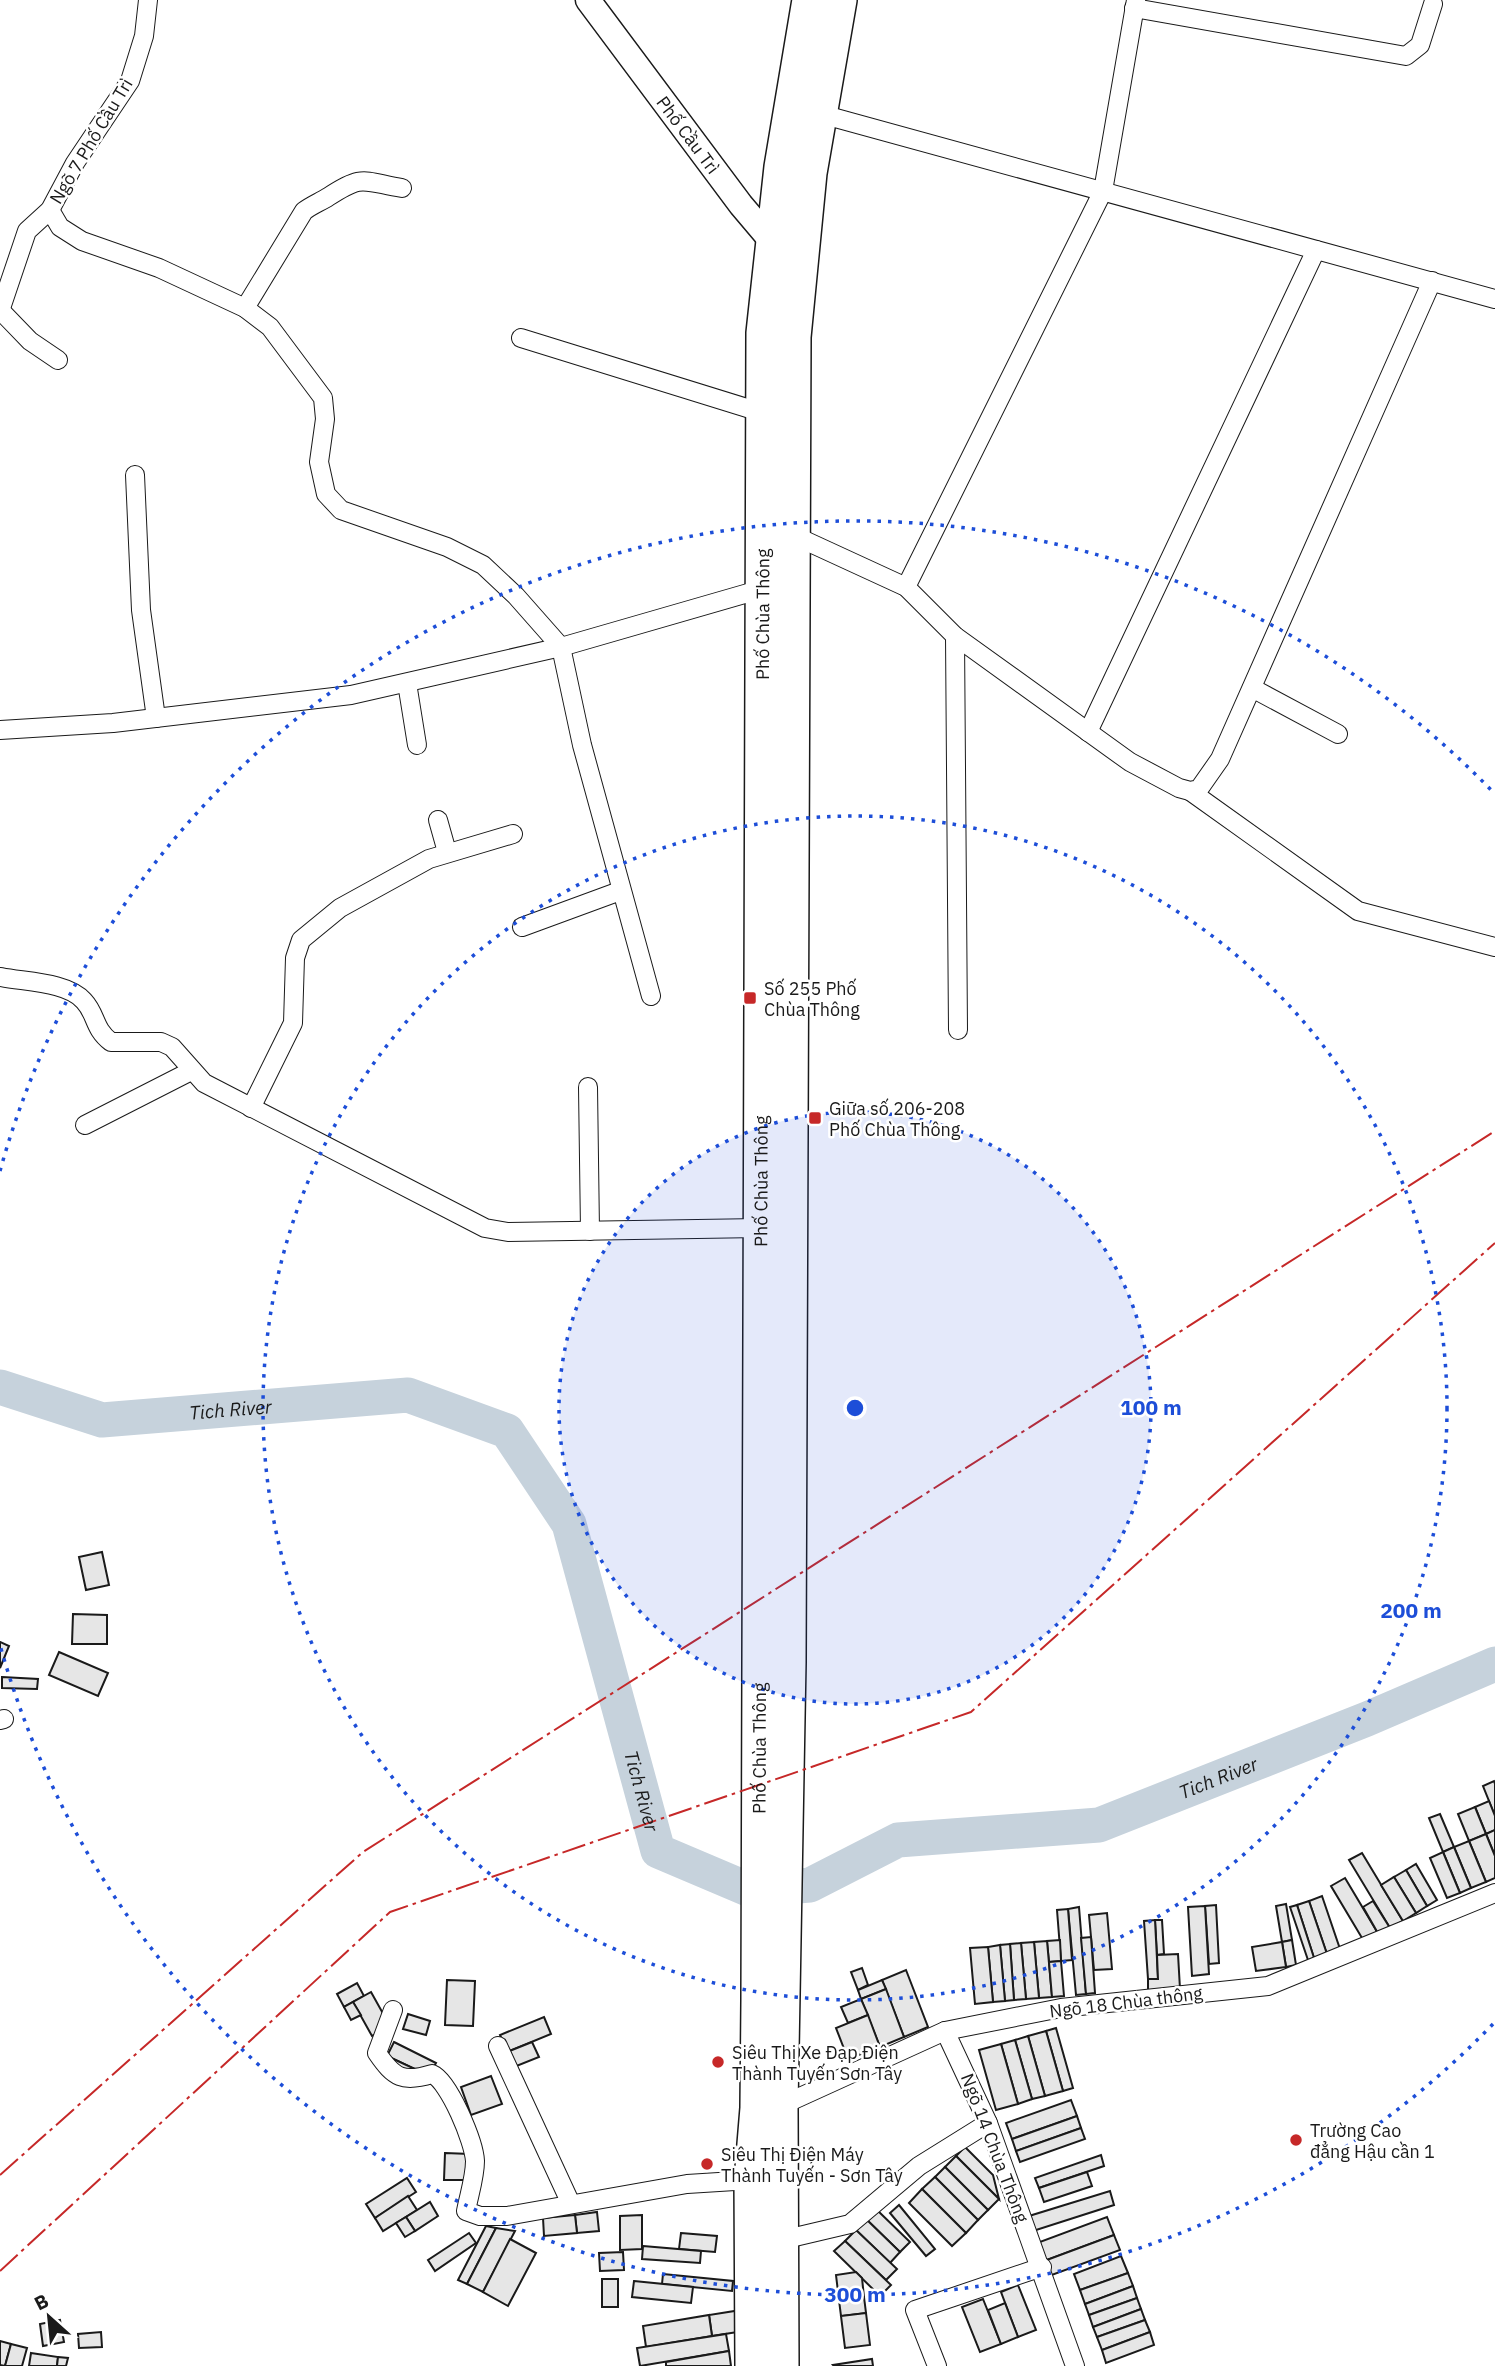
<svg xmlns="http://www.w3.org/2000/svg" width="1495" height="2366" font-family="'IBM Plex Sans',sans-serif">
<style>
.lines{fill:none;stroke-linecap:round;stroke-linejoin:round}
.river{stroke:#c6d2dc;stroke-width:35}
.building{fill:#e6e6e6;stroke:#1a1a1a;stroke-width:2}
.street-casing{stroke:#1a1a1a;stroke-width:20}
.secondary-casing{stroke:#1a1a1a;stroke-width:27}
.highway-casing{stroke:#1a1a1a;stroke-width:36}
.street{stroke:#fff;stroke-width:18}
.secondary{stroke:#fff;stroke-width:24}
.highway{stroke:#fff;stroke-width:33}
.power{stroke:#c62828;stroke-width:2;stroke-dasharray:24 5 3.5 5;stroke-linecap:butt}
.ring{fill:none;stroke:#1d4ed8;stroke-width:3.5;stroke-dasharray:3.5 7}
.poi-dot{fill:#c62828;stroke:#fff;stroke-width:2.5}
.labels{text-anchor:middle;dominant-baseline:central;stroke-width:5;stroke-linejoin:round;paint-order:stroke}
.street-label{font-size:18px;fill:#1a1a1a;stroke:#fff}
.poi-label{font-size:18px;fill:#1a1a1a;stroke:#fff;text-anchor:start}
.water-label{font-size:19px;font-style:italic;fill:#1a1a1a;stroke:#fff}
.centre{fill:#1d4ed8;stroke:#fff;stroke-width:3.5}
.ring-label{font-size:21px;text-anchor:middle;font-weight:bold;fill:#1d4ed8;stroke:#fff;stroke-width:5;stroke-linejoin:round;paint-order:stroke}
</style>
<rect width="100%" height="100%" fill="#fff"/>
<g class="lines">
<!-- river -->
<path class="river" id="s1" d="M0,1387L102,1420L408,1395L507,1431L569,1524L658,1851L750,1890L810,1885L898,1840L1099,1825L1367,1719L1495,1664"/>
</g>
<!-- building -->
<g class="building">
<path d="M102,1552L109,1585L86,1590L79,1557Z"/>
<path d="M73,1614L107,1615V1644H72Z"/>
<path d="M0,1642L9,1646L0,1668Z"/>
<path d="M59,1652L108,1673L98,1696L49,1675Z"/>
<path d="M2,1677L38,1679L37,1689L2,1688Z"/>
<path d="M1494,1781L1495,1784V1816L1483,1786Z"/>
<path d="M1489,1801L1495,1816V1830L1486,1834L1475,1807Z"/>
<path d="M1475,1807L1486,1834L1469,1841L1458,1814Z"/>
<path d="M1440,1814L1454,1847L1443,1852L1429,1818Z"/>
<path d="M1495,1830V1856L1486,1834Z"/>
<path d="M1486,1834L1495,1856V1878L1486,1882L1469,1841Z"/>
<path d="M1469,1841L1486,1882L1471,1888L1454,1847Z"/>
<path d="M1454,1847L1471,1888L1460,1893L1443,1852Z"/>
<path d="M1443,1852L1460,1893L1447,1898L1430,1858Z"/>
<path d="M1362,1853L1403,1921L1390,1928L1349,1860Z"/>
<path d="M1416,1864L1437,1900L1427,1906L1406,1870Z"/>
<path d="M1406,1870L1427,1906L1416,1913L1394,1877Z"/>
<path d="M1394,1877L1416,1913L1403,1921L1381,1885Z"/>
<path d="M1345,1878L1379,1935L1365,1943L1331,1886Z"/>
<path d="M1322,1896L1341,1952L1328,1957L1309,1901Z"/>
<path d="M1309,1901L1328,1957L1315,1961L1297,1905Z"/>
<path d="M1373,1901L1390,1928L1379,1935L1363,1907Z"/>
<path d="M1286,1904L1292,1940L1282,1942L1276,1906Z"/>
<path d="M1216,1905L1219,1963L1209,1964L1205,1906Z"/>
<path d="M1297,1905L1315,1961L1309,1963L1290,1907Z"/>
<path d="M1205,1906L1209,1974L1192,1976L1188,1907Z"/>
<path d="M1079,1907L1086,1994L1076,1995L1068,1909Z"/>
<path d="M1068,1909L1072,1960L1061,1961L1057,1910Z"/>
<path d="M1107,1913L1112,1969L1094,1970L1089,1915Z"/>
<path d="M1155,1920H1162L1164,1954L1157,1955Z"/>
<path d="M1155,1920L1158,1979H1148L1144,1921Z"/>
<path d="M1091,1937L1095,1993L1086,1994L1081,1938Z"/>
<path d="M1060,1940L1061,1961L1049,1962L1047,1941Z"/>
<path d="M1292,1940L1296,1965L1286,1967L1282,1942Z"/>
<path d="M1047,1941L1052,1997L1039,1998L1034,1942Z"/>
<path d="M1034,1942L1039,1998L1026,1999L1021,1943Z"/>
<path d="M1282,1942L1286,1967L1256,1971L1252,1947Z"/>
<path d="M1021,1943L1026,1999L1014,2000L1010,1944Z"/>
<path d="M1010,1944L1014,2000L1005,2001L1000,1945Z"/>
<path d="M1000,1945L1005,2001L993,2002L988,1947Z"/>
<path d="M988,1947L993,2002L975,2004L970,1948Z"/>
<path d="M1178,1954L1180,1989L1148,1991V1979H1158L1157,1955Z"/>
<path d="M1061,1961L1064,1996L1052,1997L1049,1962Z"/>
<path d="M862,1968L868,1985L858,1990L851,1972Z"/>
<path d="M906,1970L928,2027L904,2037L882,1980Z"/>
<path d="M447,1980L475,1981L473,2026L445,2025Z"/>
<path d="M882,1980L886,1989L861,1999L858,1990Z"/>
<path d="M357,1983L364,1996L344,2007L337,1994Z"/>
<path d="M886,1989L904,2037L880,2047L861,1999Z"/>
<path d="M371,1992L390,2026L372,2036L353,2002Z"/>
<path d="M861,1999L868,2015L848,2023L841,2007Z"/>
<path d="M353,2002L361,2015L351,2020L344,2007Z"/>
<path d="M408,2014L430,2021L426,2035L403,2029Z"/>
<path d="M868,2015L880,2047L848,2059L836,2028Z"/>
<path d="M544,2017L551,2034L507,2052L500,2035Z"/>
<path d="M1056,2028L1073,2088L1063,2091L1046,2031Z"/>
<path d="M1046,2031L1063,2091L1045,2096L1028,2036Z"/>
<path d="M1028,2036L1045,2096L1032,2099L1015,2040Z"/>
<path d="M1015,2040L1032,2099L1018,2104L1001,2044Z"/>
<path d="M394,2042L436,2063L429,2076L387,2056Z"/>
<path d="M532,2042L539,2057L514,2067L507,2052Z"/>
<path d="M1001,2044L1018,2104L996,2110L979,2050Z"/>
<path d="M387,2056L415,2069L411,2077Z"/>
<path d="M491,2076L502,2104L471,2115L461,2087Z"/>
<path d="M1071,2100L1077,2116L1012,2139L1006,2123Z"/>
<path d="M1077,2116L1081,2128L1016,2151L1012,2139Z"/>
<path d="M1081,2128L1085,2139L1020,2162L1016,2151Z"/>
<path d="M965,2147L993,2175L999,2199L956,2156Z"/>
<path d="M445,2153L470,2154L469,2180H444Z"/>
<path d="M1101,2155L1104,2166L1039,2188L1035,2178Z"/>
<path d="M956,2156L999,2199L988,2210L945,2167Z"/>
<path d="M945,2167L988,2210L978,2220L935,2177Z"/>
<path d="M1087,2172L1092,2186L1044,2202L1039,2188Z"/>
<path d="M935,2177L978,2220L966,2233L922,2189Z"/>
<path d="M407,2178L416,2192L375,2218L366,2204Z"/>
<path d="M922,2189L966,2233L952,2246L909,2203Z"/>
<path d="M1110,2191L1114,2205L1033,2231L1029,2216Z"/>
<path d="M408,2196L417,2210L383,2231L375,2218Z"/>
<path d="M430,2202L438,2216L415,2231L406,2217Z"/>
<path d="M899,2205L935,2249L926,2256L890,2213Z"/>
<path d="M876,2209L910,2242L900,2252L866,2219Z"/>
<path d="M597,2212L599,2231L577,2233L575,2215Z"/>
<path d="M575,2215L577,2233L544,2236L543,2218Z"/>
<path d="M642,2215V2249L620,2250V2216Z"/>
<path d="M406,2217L415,2231L405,2237L396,2223Z"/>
<path d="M1107,2217L1114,2235L1044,2261L1037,2243Z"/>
<path d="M866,2219L900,2252L890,2263L856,2230Z"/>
<path d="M486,2226L496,2228L467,2284L458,2280Z"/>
<path d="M496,2228L515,2231L483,2292L467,2284Z"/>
<path d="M856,2230L897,2269L886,2280L845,2241Z"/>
<path d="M469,2233L476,2243L435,2271L428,2260Z"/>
<path d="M681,2233L717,2236L715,2252L679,2249Z"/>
<path d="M1114,2235L1120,2250L1049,2276L1044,2261Z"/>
<path d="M510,2239L536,2253L508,2306L483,2292Z"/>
<path d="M845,2241L891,2285L880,2296L834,2251Z"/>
<path d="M643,2246L701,2251L700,2263L642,2259Z"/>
<path d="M623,2252L624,2270L600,2271L599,2253Z"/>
<path d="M1121,2256L1128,2273L1080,2290L1074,2274Z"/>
<path d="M856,2272L862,2278L864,2297L839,2300L836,2275Z"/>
<path d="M1128,2273L1133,2286L1085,2304L1080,2290Z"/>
<path d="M663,2274L733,2281L732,2291L662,2284Z"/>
<rect x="602" y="2279" width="16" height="28"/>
<path d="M634,2281L693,2287L691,2303L632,2297Z"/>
<path d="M1018,2285L1036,2330L1018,2337L1001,2292Z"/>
<path d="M1133,2286L1137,2298L1089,2315L1085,2304Z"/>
<path d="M864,2297L866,2313L841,2316L839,2300Z"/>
<path d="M1137,2298L1141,2309L1093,2327L1089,2315Z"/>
<path d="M983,2299L1001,2344L980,2352L962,2307Z"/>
<path d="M1005,2303L1018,2337L1001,2344L988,2310Z"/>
<path d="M1141,2309L1145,2320L1097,2337L1093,2327Z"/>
<path d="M741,2310L744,2331L712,2336L709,2315Z"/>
<path d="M866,2313L870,2345L845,2348L841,2316Z"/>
<path d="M709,2315L712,2336L646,2347L643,2326Z"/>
<path d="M60,2320L64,2342L43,2346L40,2324Z"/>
<path d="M1145,2320L1150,2332L1102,2350L1097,2337Z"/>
<path d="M101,2332L102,2347L79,2348L78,2334Z"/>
<path d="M1150,2332L1154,2345L1106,2363L1102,2350Z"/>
<path d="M726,2334L729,2351L640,2366L637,2348Z"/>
<path d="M0,2341L11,2344L5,2366L0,2365Z"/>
<path d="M11,2344L27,2348L22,2366H5Z"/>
<path d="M729,2351L731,2366H666V2362Z"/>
<path d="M31,2353L58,2357L57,2366H29Z"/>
<path d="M58,2357L68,2358L66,2366H57Z"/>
<path d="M872,2359L873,2366H834L833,2365Z"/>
</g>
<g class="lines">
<defs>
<g id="street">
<path d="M1134,8L1406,56L1420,45L1433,4"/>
<path d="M821,114L1495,299"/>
<path d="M50,210L60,227L82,241L159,268L245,308L270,327L323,398L325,419L319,462L326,494L341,510L447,547L483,565L516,596L561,647L582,745L651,996"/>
<path d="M245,308L304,211C312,205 320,202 328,197C363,174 362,181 402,188"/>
<path d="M0,311L27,231L50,210L75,163L130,81L144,36L148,0"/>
<path d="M1,311L30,341L58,360"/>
<path d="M521,338L763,413"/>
<path d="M135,475L141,610L156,718"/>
<path d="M793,535L906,587L955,636L1130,762L1179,788L1190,791L1199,789L1220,759L1432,281"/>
<path d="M906,587L1103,191L1136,0"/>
<path d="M955,636L958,1030"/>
<path d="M407,683L417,745"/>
<path d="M1252,688L1338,734"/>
<path d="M0,730L113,723L351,695L561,647L762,589"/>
<path d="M1088,732L1316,250"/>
<path d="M1190,791L1358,911L1495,947"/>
<path d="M438,820L447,852"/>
<path d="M522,927L620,891"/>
<path d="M1,977C25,982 68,982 84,1001C97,1015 93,1028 111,1042H161L172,1047L204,1083L485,1228L508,1232L760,1228"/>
<path d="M588,1087L590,1231"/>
<path d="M251,1108L293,1023L295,958L301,940L340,908L429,859L513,834"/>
<path d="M85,1125L191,1071"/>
<path d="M0,1720L4,1719"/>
<path d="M393,2010L377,2053C394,2078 403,2083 432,2074C449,2081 474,2142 475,2161C475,2177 469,2195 466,2211L480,2216H507L687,2184L751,2180"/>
<path d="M945,2031L988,2123L1075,2366"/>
<path d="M498,2046L571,2204"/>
<path d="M778,2107L945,2031L1061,2008L1268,1986L1495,1893"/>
<path d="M782,2240L850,2224L919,2166L988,2123"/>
<path d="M937,2366L915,2310L1042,2267"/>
</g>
<g id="secondary">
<path id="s2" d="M588,0L741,205L774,244L781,245"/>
</g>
<g id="highway">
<path id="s3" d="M752,2366L751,2180L757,2108L758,2001L763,333L781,167L809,0"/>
<path d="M782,2366L781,2106L789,1662L794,337L810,173L840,0"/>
</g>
</defs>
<!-- street casing -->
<use href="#street" class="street-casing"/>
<!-- secondary casing -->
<use href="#secondary" class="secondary-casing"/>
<!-- highway casing -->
<use href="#highway" class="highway-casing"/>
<!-- street -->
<use href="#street" class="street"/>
<!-- secondary -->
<use href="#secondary" class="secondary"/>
<!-- highway -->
<use href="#highway" class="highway"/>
<!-- power -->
<g class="power">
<path d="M0,2175L363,1852L1495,1131"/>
<path d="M0,2271L390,1912L971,1712L1495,1243"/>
</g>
</g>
<!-- distance rings -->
<circle cx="855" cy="1408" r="296" fill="#1d4ed8" fill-opacity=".12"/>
<g class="ring">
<circle cx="855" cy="1408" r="296"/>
<circle cx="855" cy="1408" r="592"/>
<path d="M1493 2024A887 887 0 0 1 0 1645M0 1171A887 887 0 0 1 1493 792"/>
</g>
<!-- markers -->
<g class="poi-dot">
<rect x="743" y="991" width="14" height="14" rx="3.5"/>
<rect x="808" y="1111" width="14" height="14" rx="3.5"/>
<circle cx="718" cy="2062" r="7"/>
<circle cx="1296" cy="2140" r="7"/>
<circle cx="707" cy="2164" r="7"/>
</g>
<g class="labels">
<!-- street labels -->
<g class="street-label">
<text stroke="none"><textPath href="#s2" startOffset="168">Phố Cầu Trì</textPath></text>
<text transform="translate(91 141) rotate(-59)">Ngõ 7 Phố Cầu Trì</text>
<text stroke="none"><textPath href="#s3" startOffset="1752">Phố Chùa Thông</textPath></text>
<text stroke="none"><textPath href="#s3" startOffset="1185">Phố Chùa Thông</textPath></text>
<text stroke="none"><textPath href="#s3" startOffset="618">Phố Chùa Thông</textPath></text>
<text transform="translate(1126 2002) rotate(-7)">Ngõ 18 Chùa thông</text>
<text transform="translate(995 2148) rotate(69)">Ngõ 14 Chùa Thông</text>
</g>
<!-- poi labels -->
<g class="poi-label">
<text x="764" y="988">Số 255 Phố<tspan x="764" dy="21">Chùa Thông</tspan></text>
<text x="829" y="1108">Giữa số 206-208<tspan x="829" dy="21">Phố Chùa Thông</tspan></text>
<text x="732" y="2052">Siêu Thị Xe Đạp Điện<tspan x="732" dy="21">Thành Tuyến Sơn Tây</tspan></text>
<text x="1310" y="2130">Trường Cao<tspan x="1310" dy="21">đẳng Hậu cần 1</tspan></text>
<text x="721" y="2154">Siêu Thị Điện Máy<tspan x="721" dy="21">Thành Tuyến - Sơn Tây</tspan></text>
</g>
<!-- water labels -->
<g class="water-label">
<text stroke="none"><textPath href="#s1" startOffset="236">Tich River</textPath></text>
<text stroke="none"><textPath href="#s1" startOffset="1559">Tich River</textPath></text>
<text stroke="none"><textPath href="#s1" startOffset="908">Tich River</textPath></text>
</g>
</g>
<circle cx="855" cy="1408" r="10" class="centre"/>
<g class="ring-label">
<text x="1151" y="1415">100 m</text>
<text x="1411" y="1618">200 m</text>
<text x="855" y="2302">300 m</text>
</g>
<!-- north arrow -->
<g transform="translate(49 2317) rotate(333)" stroke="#ffffff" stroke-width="5" paint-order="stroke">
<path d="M0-5L12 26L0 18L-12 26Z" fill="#1a1a1a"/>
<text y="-10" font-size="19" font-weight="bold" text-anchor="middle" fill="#1a1a1a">B</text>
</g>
</svg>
